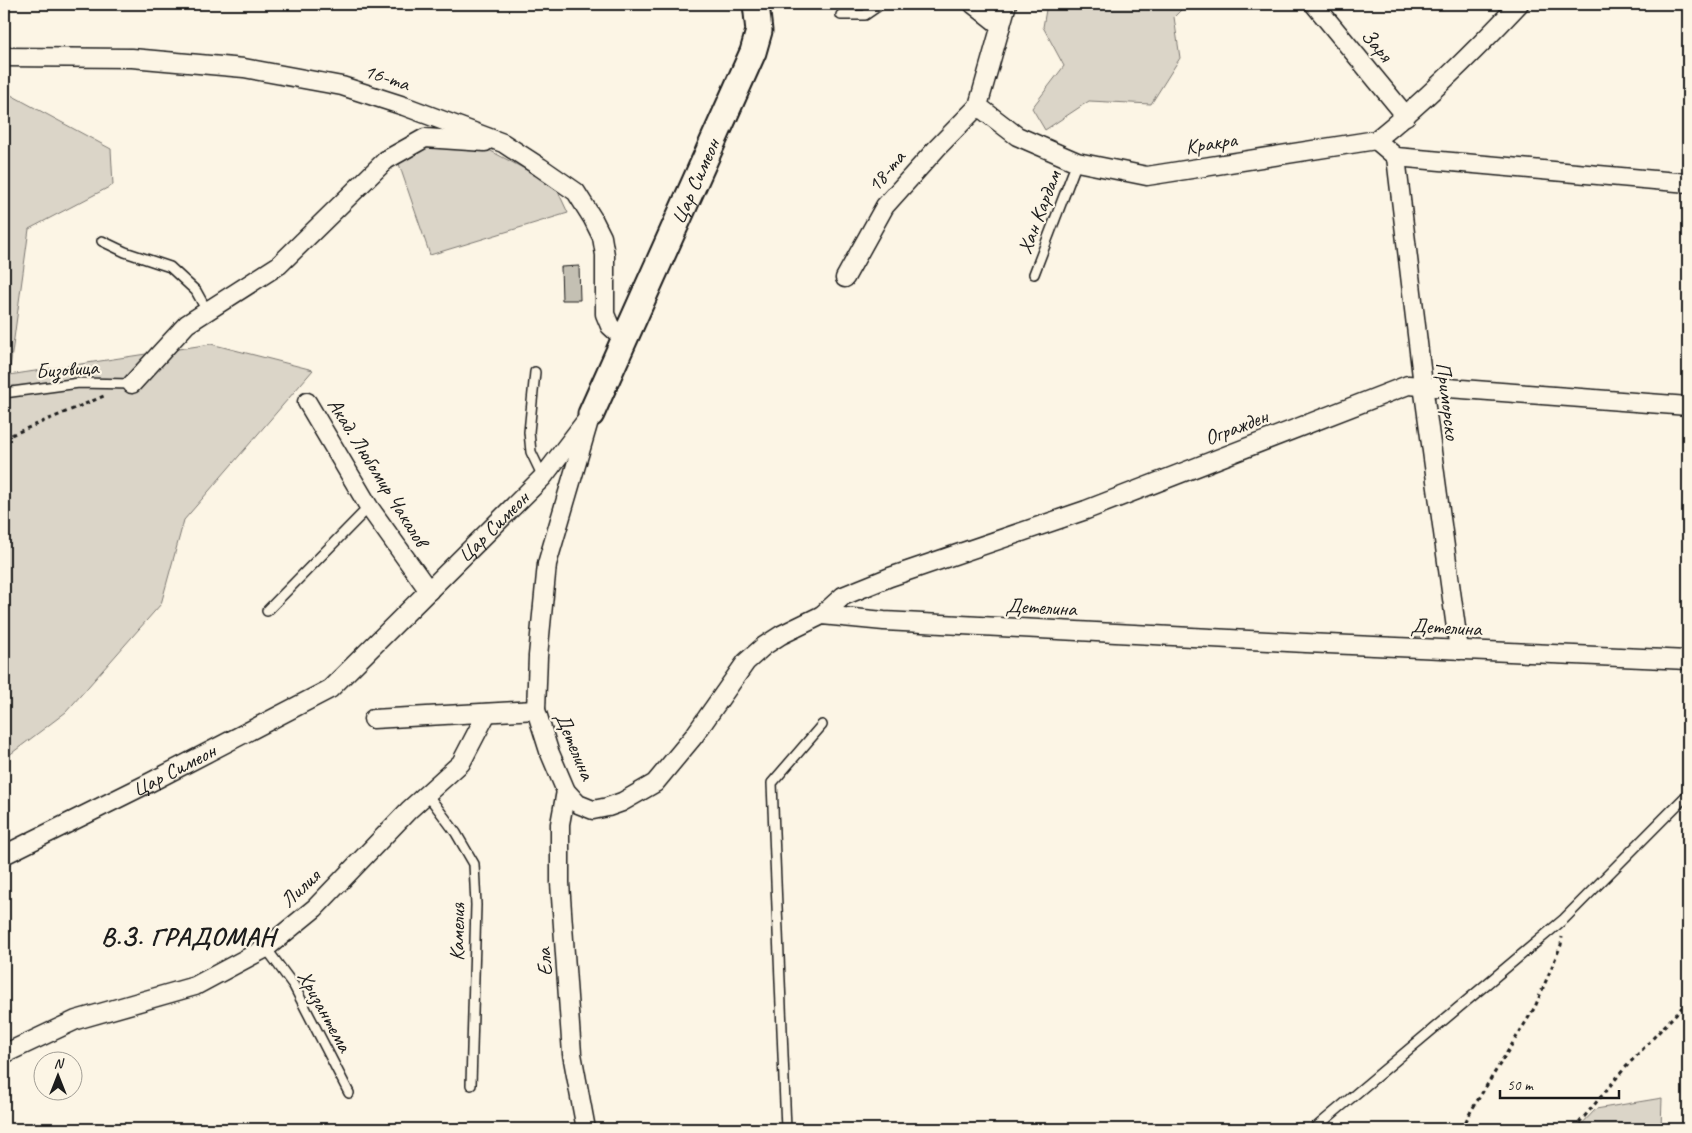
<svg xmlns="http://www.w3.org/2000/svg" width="1692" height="1133" font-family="Caveat,sans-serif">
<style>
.green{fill:#dbd5c8;stroke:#7c7872}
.building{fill:#c4c0b3;stroke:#1c1c1c}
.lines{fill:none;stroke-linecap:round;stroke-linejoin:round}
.lane-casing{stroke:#1c1c1c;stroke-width:12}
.street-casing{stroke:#1c1c1c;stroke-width:21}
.secondary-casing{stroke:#1c1c1c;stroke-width:29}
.path{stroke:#1c1c1c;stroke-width:3;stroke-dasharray:4 4;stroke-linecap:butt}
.lane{stroke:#fcf5e5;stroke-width:9}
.street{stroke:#fcf5e5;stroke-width:18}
.secondary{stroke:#fcf5e5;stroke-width:25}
.labels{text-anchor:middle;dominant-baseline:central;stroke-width:4.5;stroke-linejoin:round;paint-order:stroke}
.street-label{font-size:21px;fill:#1c1c1c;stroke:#fcf5e5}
.district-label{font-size:26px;font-weight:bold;letter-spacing:1px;fill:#1c1c1c;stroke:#fcf5e5}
</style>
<rect width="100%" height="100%" fill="#fcf5e5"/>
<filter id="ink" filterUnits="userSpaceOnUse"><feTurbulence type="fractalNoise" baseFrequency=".02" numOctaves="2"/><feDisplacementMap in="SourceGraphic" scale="10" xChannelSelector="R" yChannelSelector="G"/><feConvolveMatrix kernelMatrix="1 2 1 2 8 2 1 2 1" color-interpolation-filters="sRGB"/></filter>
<g filter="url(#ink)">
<!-- green -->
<g class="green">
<path d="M1047,4H1187L1174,17L1180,58L1151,104L1089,101L1045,130L1032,108L1064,66L1043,27Z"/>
<path d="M11,95L111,149L113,185L29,229L9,375L211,344L313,370L184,520L161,604L66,712L4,759V96Z"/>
<path d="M427,148L487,149L555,185L568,213L430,255L398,161Z"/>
<path d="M1662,1098L1661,1129H1577L1596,1109Z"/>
</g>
<!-- building -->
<path class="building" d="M579,266L580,300H562L561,267Z"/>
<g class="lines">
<defs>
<g id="lane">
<path d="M841,15H865L881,4"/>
<path d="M102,241L125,252L170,267L196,291L207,311"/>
<path d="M1034,274L1077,162"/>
<path d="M535,372L529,432L531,452L543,477"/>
<path d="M4,393L79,383L132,384"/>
<path d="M267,611L369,507"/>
<path d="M427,794L456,833L474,864L476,905L471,1085"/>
<path d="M266,948L294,986L349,1093"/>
<path d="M786,1129L772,783L822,725"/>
<path d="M1314,1129L1564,919L1688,794"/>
</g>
<g id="street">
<path d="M973,4L1001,26"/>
<path d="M1007,4L978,106L1017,136L1077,162L1147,176L1376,140C1427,99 1474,52 1519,4"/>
<path d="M1314,4L1406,116"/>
<path d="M4,57L132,58L244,68L342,86L404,106L503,143L540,167L576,192L593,219L602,237L605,255V314L610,326L624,339"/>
<path d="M1376,140L1396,157L1688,183"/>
<path d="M1396,157L1423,385L1459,650"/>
<path d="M845,278L885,206L937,148L978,106"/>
<path d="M132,384L187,324L279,265L386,160L425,138L485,142"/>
<path d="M307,402L369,507L429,591"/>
<path d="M591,414L547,564L538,656L536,710L549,751L566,791L578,804L593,810L608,807L622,802L655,783L694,736L746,662L764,646L781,635L822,615L884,621L1306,643L1688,660"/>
<path d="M822,615L843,596L890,577L1086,510L1408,385L1688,406"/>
<path d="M373,719L536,710"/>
<path d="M566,791L560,824V883L572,1054L586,1129"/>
<path id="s1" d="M4,855L145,785L330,689L543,477L585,422"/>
<path d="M4,1054L76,1020L195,986L266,948L315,908L409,810L461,763L487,713"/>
</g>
<g id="secondary">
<path id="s2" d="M591,414L753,52L759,31L756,4"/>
</g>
</defs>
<!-- lane casing -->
<use href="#lane" class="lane-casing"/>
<!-- street casing -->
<use href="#street" class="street-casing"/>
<!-- secondary casing -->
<use href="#secondary" class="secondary-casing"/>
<!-- path -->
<g class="path">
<path d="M4,438L104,396"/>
<path d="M1462,1129L1471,1111L1535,1007L1561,945L1562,937"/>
<path d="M1574,1129L1624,1069L1688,1001"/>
</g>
<!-- lane -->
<use href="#lane" class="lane"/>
<!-- street -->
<use href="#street" class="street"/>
<!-- secondary -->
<use href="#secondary" class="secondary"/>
</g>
</g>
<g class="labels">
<!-- street labels -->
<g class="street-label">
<text transform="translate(1377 45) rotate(50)">Заря</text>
<text transform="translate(387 77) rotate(18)">16-та</text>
<text transform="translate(1211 143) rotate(-9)">Кракра</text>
<text transform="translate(886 171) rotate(-50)">18-та</text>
<text stroke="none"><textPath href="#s2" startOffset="255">Цар Симеон</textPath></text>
<text transform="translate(1039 212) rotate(-69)">Хан Кардам</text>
<text transform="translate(67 369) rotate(-4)">Бизовица</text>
<text transform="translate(1448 401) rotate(83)">Приморско</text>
<text transform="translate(1236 427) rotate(-21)">Огражден</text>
<text transform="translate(378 472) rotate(58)">Акад. Любомир Чакалов</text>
<text stroke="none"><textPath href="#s1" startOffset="596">Цар Симеон</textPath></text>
<text transform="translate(1041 607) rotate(3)">Детелина</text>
<text transform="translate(1446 627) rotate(3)">Детелина</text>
<text transform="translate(575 746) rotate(67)">Детелина</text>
<text stroke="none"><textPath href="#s1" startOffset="190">Цар Симеон</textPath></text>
<text transform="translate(300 888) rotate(-43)">Лилия</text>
<text transform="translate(457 932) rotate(-89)">Камелия</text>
<text transform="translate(544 962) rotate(-94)">Ела</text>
<text transform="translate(325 1011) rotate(61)">Хризантема</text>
</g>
<!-- district labels -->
<g class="district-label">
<text x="188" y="936">В.З. ГРАДОМАН</text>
</g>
</g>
<!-- margin -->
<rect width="1692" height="1133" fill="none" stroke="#fcf5e5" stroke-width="20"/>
<rect x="10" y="10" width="1672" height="1113" fill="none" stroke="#1c1c1c" stroke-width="2" filter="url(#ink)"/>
<!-- north arrow -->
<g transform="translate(58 1076)"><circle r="24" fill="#fcf5e5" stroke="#a29e95"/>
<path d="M0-4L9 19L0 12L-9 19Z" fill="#1c1c1c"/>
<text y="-8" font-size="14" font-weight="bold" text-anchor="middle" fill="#1c1c1c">N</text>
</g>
<!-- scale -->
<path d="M1500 1090v8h119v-8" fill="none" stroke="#1c1c1c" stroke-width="2.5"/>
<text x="1507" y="1090" font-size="15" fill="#1c1c1c" stroke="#fcf5e5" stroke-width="4" paint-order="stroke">50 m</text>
</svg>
